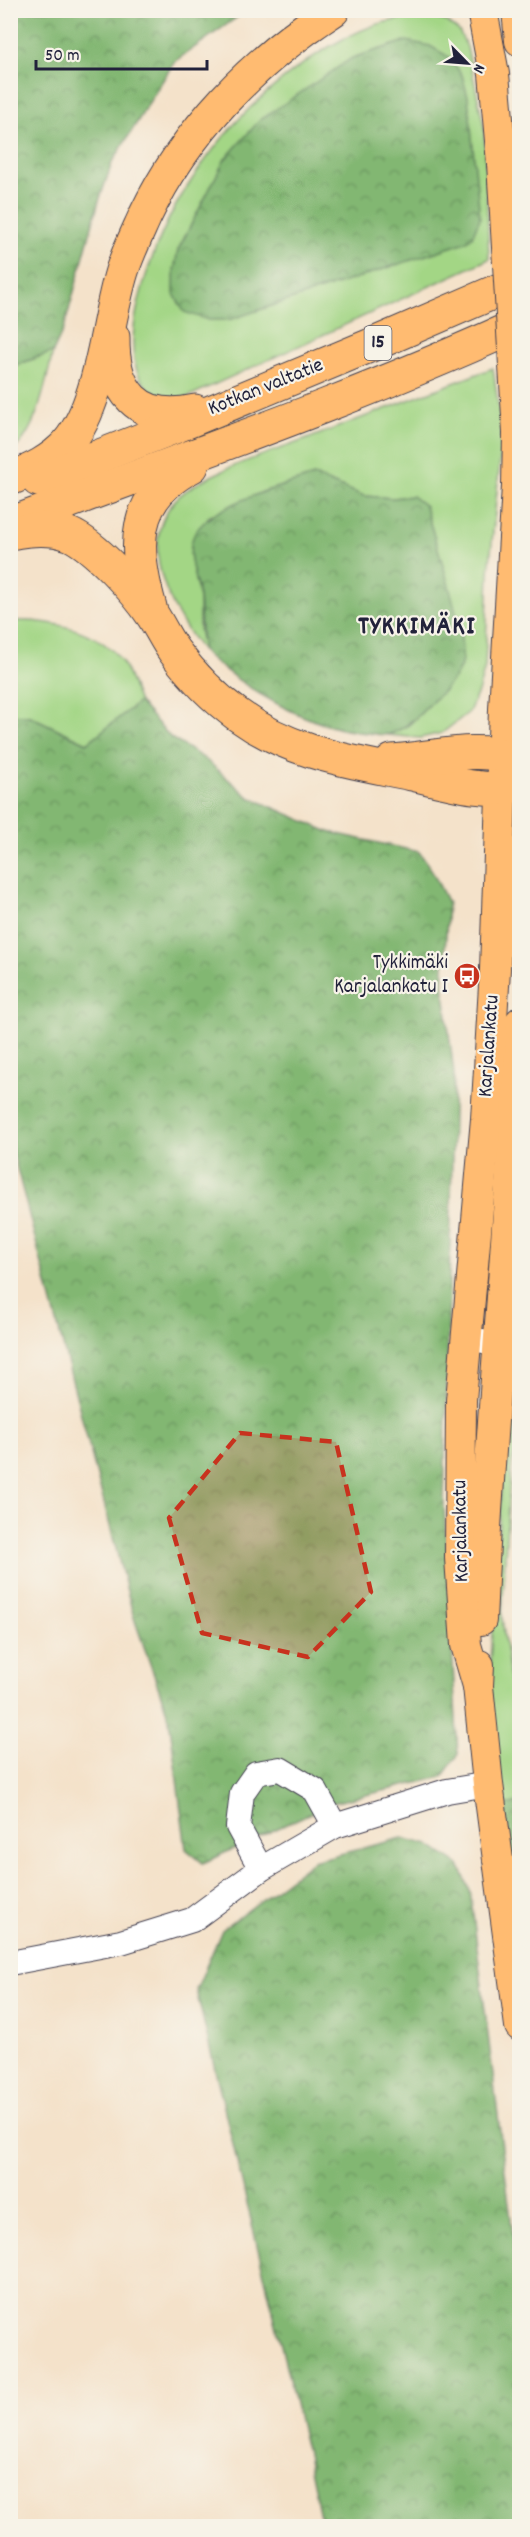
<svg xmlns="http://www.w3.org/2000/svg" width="530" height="2537" font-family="Dekko,sans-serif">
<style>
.green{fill:#a3d685;stroke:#627c60;stroke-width:1.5}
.forest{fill:url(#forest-crowns);stroke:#526c56;stroke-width:1.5}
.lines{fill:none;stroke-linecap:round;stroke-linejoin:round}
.minor-casing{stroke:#423f50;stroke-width:26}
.major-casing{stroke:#423f50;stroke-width:32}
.highway-casing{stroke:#423f50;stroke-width:35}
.minor{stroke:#fff;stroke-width:24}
.major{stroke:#ffbb71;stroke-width:30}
.highway{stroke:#ffbb71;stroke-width:33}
.major-bridge-casing{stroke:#423f50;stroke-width:32;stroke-linecap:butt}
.major-bridge{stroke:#ffbb71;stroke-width:30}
.marked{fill:#c8321e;fill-opacity:0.2;stroke:#c8321e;stroke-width:4.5;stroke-dasharray:12 8;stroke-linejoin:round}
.labels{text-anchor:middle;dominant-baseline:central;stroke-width:4.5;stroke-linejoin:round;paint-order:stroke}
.shield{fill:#f7f3e8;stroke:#62616f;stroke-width:1.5}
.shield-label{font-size:20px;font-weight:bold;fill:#22223b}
.street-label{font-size:21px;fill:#22223b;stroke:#f7f3e8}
.poi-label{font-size:21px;fill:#22223b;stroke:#f7f3e8;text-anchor:end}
.district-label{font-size:27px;font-weight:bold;letter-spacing:1.5px;fill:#22223b;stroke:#f7f3e8}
</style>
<defs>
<pattern id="forest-crowns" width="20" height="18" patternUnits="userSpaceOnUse" patternTransform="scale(1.5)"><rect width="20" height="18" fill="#82b772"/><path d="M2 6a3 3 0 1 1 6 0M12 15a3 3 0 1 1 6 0" fill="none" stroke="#6a945f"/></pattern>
</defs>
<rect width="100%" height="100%" fill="#f7f3e8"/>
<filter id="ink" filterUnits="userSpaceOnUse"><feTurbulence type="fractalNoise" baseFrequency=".0167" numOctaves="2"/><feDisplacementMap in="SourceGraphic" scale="12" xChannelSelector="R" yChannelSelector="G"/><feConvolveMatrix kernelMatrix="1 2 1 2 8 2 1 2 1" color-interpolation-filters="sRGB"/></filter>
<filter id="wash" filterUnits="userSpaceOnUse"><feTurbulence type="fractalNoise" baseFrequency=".008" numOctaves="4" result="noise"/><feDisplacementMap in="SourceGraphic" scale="24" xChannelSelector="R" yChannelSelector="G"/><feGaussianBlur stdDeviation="1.35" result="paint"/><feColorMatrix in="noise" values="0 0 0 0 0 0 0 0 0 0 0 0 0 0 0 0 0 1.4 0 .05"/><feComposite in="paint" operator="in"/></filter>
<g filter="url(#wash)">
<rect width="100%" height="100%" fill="#f4e2ca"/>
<!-- green -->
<g class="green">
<path d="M411,17H430L446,21L459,31L467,47L484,127L489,259L185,398C87,404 153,243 179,200C199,167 223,134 251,107C287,73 328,42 375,25C386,21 399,20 411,17Z"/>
<path d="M53,352C46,380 37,435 11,451V367Z"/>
<path d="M493,368L501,425V449L489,573L485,667L478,692L469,712L442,733L420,738L388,735L409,725L447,687L412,496L393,498L364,496L314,476L262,492L208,517L190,554L199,599V628L203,652C173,613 137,550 172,504C193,475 276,451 310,438C371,414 432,391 493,368Z"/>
<path d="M11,621C47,619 100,629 122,662C129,673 133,689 139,702L87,743L30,716L11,714Z"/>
<path d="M519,1380V1431L512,1462L508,1503L502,1617L519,1753L520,1802L503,1806L489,1678L507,1398L511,1389Z"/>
</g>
<!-- forest -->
<g class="forest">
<path d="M11,10L246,11L174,62L112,163L98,204L64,328L53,352L11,367Z"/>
<path d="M406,41L430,46L449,57L462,75L468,97L480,218L472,237L466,242L229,320H208L184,312L174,294V270L178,250L225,159L260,120L352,58Z"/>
<path d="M314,476L364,496L393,498L412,496L425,506C434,539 469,636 461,665C456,680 441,693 430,704C418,716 407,728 390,734C384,736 375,734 368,733C310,729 246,690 203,652C200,634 201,615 199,597C196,577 184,553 195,533C212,504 282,486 314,476Z"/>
<path d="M139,702L171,738L205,759L249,797L329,832L419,852L431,869L448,903L443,984L454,1074L444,1505L458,1755L442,1777L332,1803L203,1863L186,1849L169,1718L134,1618L11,1146L10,714L30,716L87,743Z"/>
<path d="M519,1802V1916L503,1806Z"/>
<path d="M402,1838L429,1845L459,1865L470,1890L519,2284L520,2451L515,2526H322L307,2454L196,1990L222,1930L313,1861Z"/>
</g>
</g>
<g filter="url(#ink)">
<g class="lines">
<defs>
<g id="minor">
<path d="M483,1341L520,1347"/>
<path d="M261,1869L238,1827L242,1793L256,1773L280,1769L315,1790L335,1826"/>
<path d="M10,1963L121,1942L192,1920L261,1869L335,1826L447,1791L488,1784"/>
</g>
<g id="major">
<path d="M482,10L494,74L502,163"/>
<path d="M517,10L520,41"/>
<path d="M481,1620C490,1421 510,1222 520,1022"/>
<path d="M479,1665L478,1686L488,1784L520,2026"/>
<path d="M478,1686L466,1645L460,1558L461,1400L486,1119L495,969L504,709L517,486L518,433"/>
</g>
<g id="highway">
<path d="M113,337C112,391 138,424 195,411"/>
<path d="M10,479C32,470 52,461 68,443C102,402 106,322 122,271C128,252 137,234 145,216C186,130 254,61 333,10"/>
<path d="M38,480L177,426L381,341L520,281"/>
<path d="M12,523C182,459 354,400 520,324"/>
<path d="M10,533C30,529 50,527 69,534C95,545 137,592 153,616C160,627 166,640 174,651C192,675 213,697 238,715C292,754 349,761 412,774C442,781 491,796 520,784"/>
<path d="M150,607C133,548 130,498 192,466"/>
<path d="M392,761C434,758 479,744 520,760"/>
</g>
</defs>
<!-- minor casing -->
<use href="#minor" class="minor-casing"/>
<!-- major casing -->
<use href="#major" class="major-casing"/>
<!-- highway casing -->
<use href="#highway" class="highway-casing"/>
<!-- minor -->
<use href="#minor" class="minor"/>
<!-- major -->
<use href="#major" class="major"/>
<!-- highway -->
<use href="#highway" class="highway"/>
<defs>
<path id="major-bridge" d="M502,163L518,433"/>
</defs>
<!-- major-bridge casing -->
<use href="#major-bridge" class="major-bridge-casing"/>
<!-- major-bridge -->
<use href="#major-bridge" class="major-bridge"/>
</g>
</g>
<!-- marked area -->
<path class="marked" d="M240,1433L336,1442L371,1592L308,1657L202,1633L169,1518Z"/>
<!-- icons -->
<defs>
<symbol id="bus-disc" viewBox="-11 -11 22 22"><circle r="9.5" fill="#c8321e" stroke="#f7f3e8"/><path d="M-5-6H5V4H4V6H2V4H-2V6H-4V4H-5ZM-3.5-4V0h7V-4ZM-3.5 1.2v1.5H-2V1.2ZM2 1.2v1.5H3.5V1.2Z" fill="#fff"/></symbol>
</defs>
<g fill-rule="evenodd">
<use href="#bus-disc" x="452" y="961" width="30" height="30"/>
</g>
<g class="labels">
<!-- shield labels -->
<rect class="shield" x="364.5" y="326" width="27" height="34" rx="4.5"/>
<g class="shield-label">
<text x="378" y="343">15</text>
</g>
<!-- street labels -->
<g class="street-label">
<text transform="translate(266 388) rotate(-22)">Kotkan valtatie</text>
<text transform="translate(490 1046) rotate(-86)">Karjalankatu</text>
<text transform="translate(462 1531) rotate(-91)">Karjalankatu</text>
</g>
<!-- poi labels -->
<g class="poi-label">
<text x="448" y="964">Tykkimäki<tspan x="448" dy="24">Karjalankatu I</tspan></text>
</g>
<!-- district labels -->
<g class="district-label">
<text x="417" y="627">TYKKIMÄKI</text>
</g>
</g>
<!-- margin -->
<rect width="530" height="2537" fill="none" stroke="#f7f3e8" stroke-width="36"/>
<!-- north arrow -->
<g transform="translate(467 63) rotate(115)" stroke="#f7f3e8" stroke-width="4.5" paint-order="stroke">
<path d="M0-4.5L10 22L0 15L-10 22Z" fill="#22223b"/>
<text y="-9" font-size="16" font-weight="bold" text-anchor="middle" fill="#22223b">N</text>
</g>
<!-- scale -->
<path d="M36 60v9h171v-9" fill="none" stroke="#22223b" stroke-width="3"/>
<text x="45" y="60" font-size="18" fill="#22223b" stroke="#f7f3e8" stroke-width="4.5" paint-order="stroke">50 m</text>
</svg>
